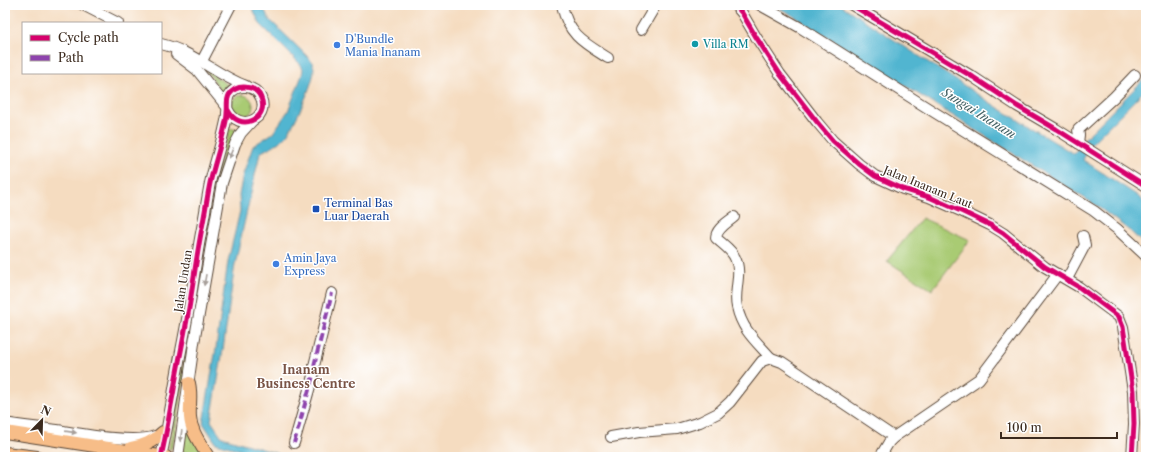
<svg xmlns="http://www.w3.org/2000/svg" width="1151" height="462" font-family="'Libre Caslon Text',serif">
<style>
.green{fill:#a9cb73;stroke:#727a48}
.water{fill:#51b5d0;stroke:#467077}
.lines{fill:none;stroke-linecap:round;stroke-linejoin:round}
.minor-casing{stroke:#574536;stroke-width:12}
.major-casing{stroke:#574536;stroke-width:14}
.minor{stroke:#fff;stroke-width:10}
.major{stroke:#f7bd88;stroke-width:12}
.quiet{stroke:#8e44ad;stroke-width:4;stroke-dasharray:8 4;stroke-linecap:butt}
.cycleway-casing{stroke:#fff;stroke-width:8}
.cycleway{stroke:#d6006c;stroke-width:5}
.oneway{fill:#a79f9a}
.culture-dot{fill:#0f9aa8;stroke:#fff;stroke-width:1.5}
.shop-dot{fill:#3f7fe0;stroke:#fff;stroke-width:1.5}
.transit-dot{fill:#1a4fb4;stroke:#fff;stroke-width:1.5}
.labels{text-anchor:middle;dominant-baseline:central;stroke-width:3;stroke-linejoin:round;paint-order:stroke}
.shop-label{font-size:11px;fill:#366cbe;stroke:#fff;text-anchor:start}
.culture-label{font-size:11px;fill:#0d838f;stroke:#fff;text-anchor:start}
.street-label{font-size:11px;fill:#3b2a1e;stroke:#fff}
.transit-label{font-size:11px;fill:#164399;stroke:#fff;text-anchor:start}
.water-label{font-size:12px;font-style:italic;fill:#446265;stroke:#fff}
.neighbourhood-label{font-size:12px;font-weight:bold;fill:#7a5446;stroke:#fff}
</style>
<rect width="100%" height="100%" fill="#fff"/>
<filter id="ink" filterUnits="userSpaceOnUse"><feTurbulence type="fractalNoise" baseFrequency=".025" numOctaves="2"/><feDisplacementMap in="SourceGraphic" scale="8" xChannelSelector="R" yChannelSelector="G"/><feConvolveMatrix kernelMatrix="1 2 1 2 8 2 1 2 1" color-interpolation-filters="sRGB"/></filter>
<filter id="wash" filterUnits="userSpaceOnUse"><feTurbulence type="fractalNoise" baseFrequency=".012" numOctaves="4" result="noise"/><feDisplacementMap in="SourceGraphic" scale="16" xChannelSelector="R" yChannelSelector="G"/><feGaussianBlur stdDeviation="0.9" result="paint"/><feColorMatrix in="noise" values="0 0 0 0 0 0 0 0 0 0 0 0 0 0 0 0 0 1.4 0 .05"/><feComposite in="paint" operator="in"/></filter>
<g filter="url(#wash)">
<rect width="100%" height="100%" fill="#f5dcc0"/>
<!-- green -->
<g class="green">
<path d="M204,68L229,86L222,94L215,82Z"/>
<circle cx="242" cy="106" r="11"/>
<path d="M229,128L237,130C226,149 220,168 215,189L173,445L170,450L169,448L170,442L209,210L216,174L227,140Z"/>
<path d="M922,218L970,240L932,290L887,261Z"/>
<path d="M186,420L206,457L181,451Z"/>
</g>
<!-- water -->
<g class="water">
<path d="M251,5H262L269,19L309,58C312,62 314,65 314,70C314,82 294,126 286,136C280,143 268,148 260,153L235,264L223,350L211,421L222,437L289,457H263L216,443L203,423L216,348L228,261L240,211L239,195L243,174L253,146L273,133L288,111L302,75L303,69L300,64L260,24Z"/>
<path d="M771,5H841L997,107L1074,154L1083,140L1146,77V89L1090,145L1083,160L1138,196L1146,204V246L1130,231L1097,206L787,12Z"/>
</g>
</g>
<g filter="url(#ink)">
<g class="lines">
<defs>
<g id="minor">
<path d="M83,5L118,23"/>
<path d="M562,5C568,35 584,43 608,58"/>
<path d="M735,5L742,13L756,37L780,74L817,122L833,141L859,164L875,176L888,182L903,189L929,197L963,212L990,225L1003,233L1045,267L1079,287L1119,317L1123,327L1133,391L1134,424L1132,457"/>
<path d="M760,5L801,28L934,112L1094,211L1117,229L1146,256"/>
<path d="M852,5L973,77L1017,106L1056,129L1146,186"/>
<path d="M641,30L654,8V5"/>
<path d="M161,44C193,51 216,75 246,86"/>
<path d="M176,54L197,70L227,107"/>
<path d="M202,61L231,5"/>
<path d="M1078,143L1079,135L1078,130L1114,97L1135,75"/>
<path d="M734,217C727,223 716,229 716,238C722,244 732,250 735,258C743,273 733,292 737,307C742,330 756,341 771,358"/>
<path d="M1067,279L1085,245L1083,236"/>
<path d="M314,366L332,293"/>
<path d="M5,423C22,426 40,428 57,430C82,434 134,444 155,436"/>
<path d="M611,437L639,432L677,429L700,422L718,413L730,402L762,361L771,358L782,362L894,437"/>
<path d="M294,443L314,372"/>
<path d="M161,457C166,436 169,415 173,395C178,364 185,333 190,302C194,278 197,253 202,228C205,213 207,198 210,183C214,165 220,148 224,130C225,125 227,119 227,113C228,106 226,101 229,95C237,83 256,85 261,98C270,119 239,133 228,110"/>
<path d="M178,457L194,343L222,183L235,144L241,133L252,121"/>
<path d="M880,457L889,442L894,437L979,379L1058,274"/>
</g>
<g id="major">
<path d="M189,383C192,396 189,405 190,417C191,432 201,444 208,457"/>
<path d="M5,432L166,457"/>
<path d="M131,448C144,446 153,442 163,432"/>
<path d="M5,453L37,457"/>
</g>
</defs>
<!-- minor casing -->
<use href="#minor" class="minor-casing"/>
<!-- major casing -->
<use href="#major" class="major-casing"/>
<!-- minor -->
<use href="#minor" class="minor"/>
<!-- major -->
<use href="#major" class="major"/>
<!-- quiet -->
<g class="quiet">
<path d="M314,366L332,293"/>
<path d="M294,443L314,372"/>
</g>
<defs>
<g id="cycleway">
<path d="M735,5L742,13L756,37L780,74L817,122L833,141L859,164L875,176L888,182L903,189L929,197L963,212L990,225L1003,233L1045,267L1079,287L1119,317L1123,327L1133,391L1134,424L1132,457"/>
<path d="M852,5L973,77L1017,106L1056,129L1146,186"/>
<path d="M161,457C166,436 169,415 173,395C178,364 185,333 190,302C194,278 197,253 202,228C205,213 207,198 210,183C214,165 220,148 224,130C225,125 227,119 227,113C228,106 226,101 229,95C237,83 256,85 261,98C270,119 239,133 228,110"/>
</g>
</defs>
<!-- cycleway casing -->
<use href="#cycleway" class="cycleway-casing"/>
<!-- cycleway -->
<use href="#cycleway" class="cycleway"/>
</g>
<!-- one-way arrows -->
<defs><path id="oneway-solid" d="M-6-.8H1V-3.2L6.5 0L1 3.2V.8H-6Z"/></defs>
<g class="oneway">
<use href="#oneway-solid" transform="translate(231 153) rotate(112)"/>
<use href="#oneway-solid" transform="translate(205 280) rotate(100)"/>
<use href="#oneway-solid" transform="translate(71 432) rotate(8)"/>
<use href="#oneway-solid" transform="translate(181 436) rotate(98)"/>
</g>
</g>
<!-- markers -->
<circle class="culture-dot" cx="695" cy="44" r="4"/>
<g class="shop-dot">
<circle cx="337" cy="45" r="4"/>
<circle cx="276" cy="264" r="4"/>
</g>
<rect class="transit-dot" x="312" y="205" width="8" height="8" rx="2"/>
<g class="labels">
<!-- shop labels -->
<g class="shop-label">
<text x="345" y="39">D'Bundle<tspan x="345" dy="13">Mania Inanam</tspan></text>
<text x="284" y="258">Amin Jaya<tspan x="284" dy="13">Express</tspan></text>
</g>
<!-- culture labels -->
<g class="culture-label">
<text x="703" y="44">Villa RM</text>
</g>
<!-- street labels -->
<g class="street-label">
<text transform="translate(928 187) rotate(22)">Jalan Inanam Laut</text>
<text transform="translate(183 281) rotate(-81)">Jalan Undan</text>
</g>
<!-- transit labels -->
<g class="transit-label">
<text x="324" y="203">Terminal Bas<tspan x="324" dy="13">Luar Daerah</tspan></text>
</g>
<!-- water labels -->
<g class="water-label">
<text transform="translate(979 113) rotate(32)">Sungai Inanam</text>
</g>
<!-- neighbourhood labels -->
<g class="neighbourhood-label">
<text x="306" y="369">Inanam<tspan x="306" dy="14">Business Centre</tspan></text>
</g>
</g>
<!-- margin -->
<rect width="1151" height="462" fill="none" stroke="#fff" stroke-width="20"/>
<!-- legend -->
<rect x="22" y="22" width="140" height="52" fill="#ffffff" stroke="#b1aaa5"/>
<rect x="30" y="35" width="20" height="6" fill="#d6006c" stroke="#b1aaa5"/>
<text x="58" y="42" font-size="12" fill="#3b2a1e">Cycle path</text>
<rect x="30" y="55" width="20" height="6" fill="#8e44ad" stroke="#b1aaa5"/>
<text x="58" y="62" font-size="12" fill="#3b2a1e">Path</text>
<!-- north arrow -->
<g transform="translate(42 420) rotate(23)" stroke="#ffffff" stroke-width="3" paint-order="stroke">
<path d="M0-3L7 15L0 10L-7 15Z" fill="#3b2a1e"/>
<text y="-6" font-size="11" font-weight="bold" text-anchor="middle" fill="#3b2a1e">N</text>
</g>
<!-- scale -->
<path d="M1001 432v6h116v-6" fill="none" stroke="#3b2a1e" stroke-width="2"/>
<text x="1007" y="432" font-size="12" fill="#3b2a1e" stroke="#ffffff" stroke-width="3" paint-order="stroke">100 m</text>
</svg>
